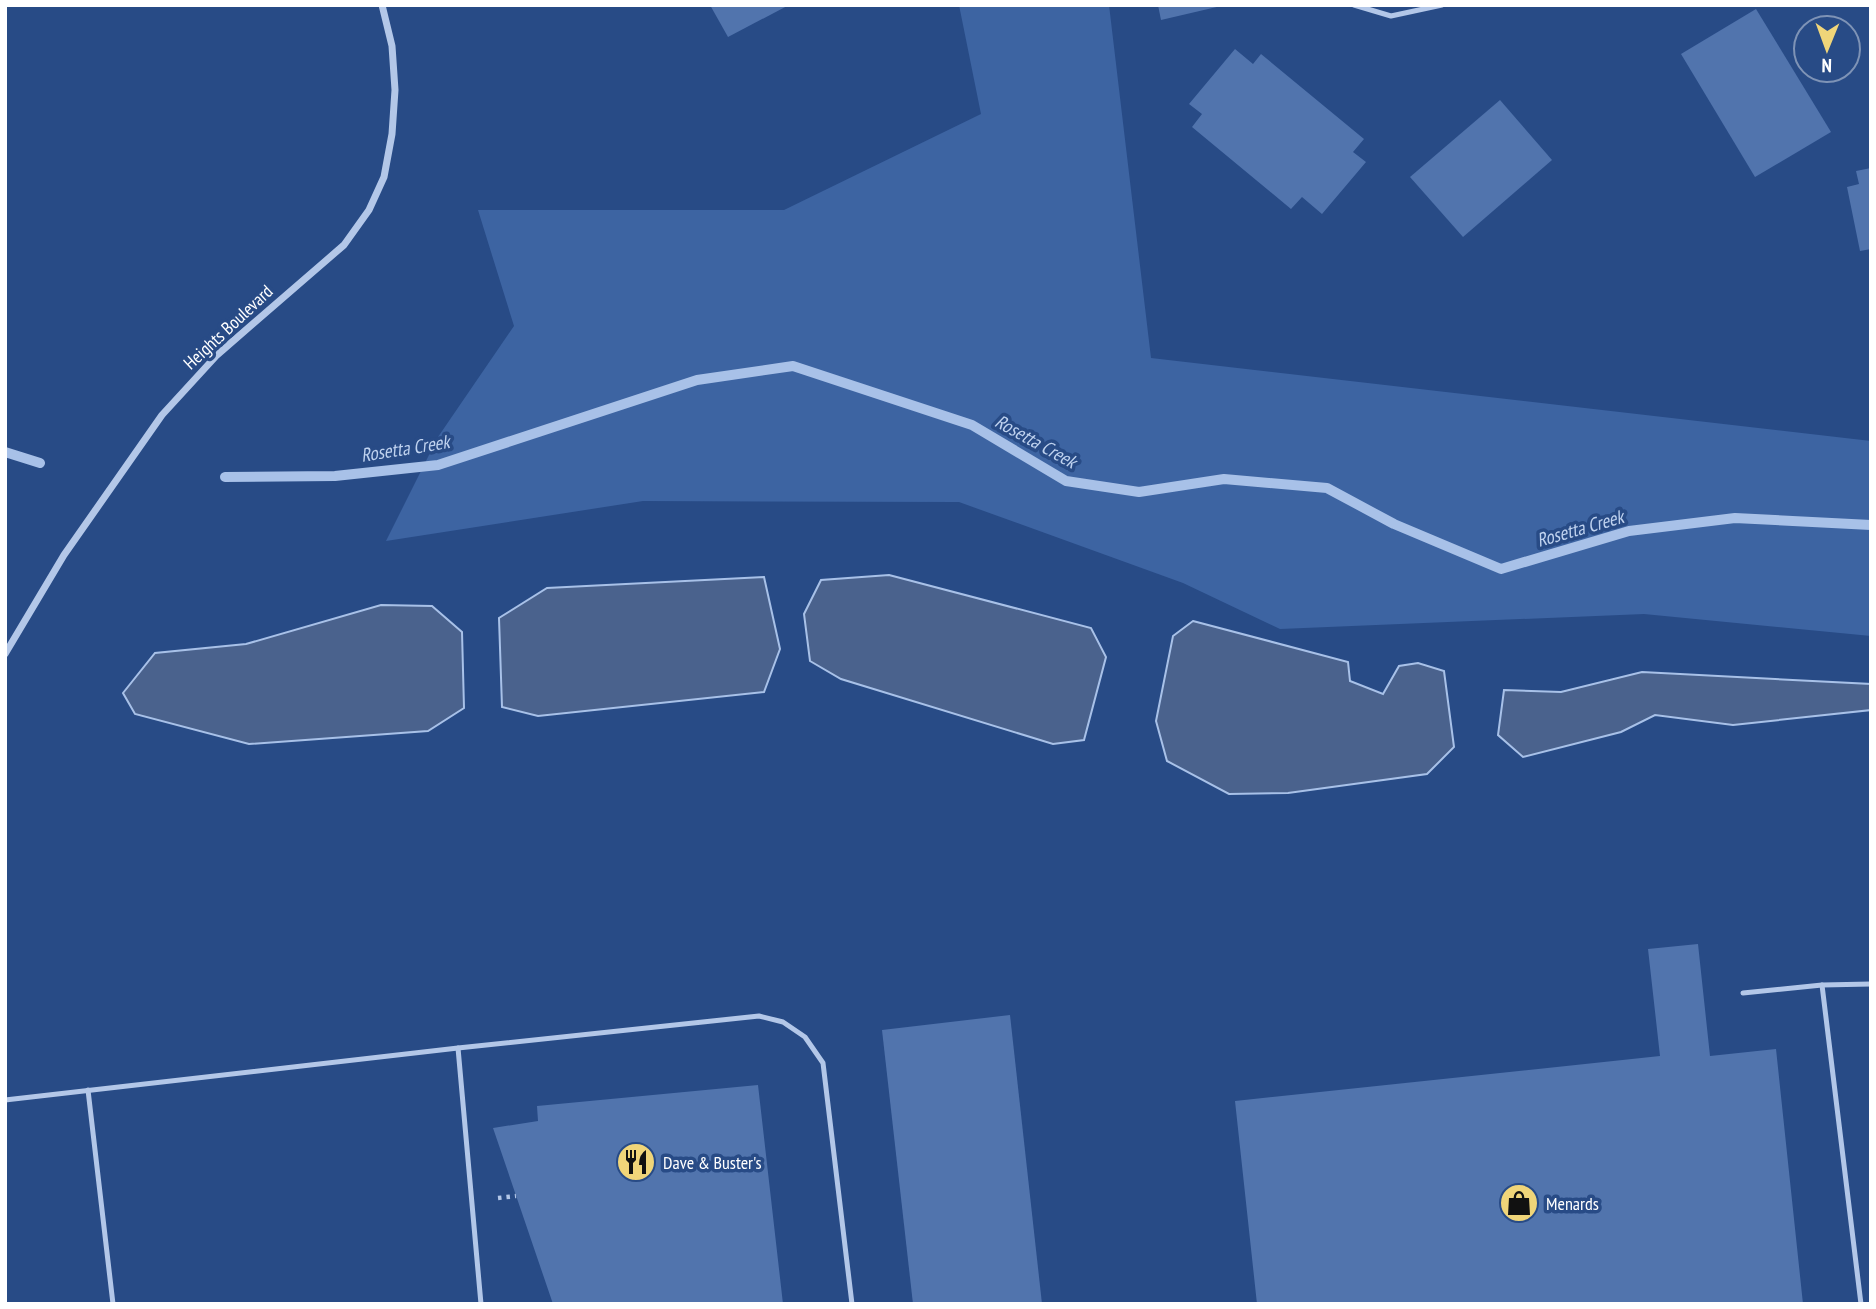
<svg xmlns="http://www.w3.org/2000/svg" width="1876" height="1309" font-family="'PT Sans Narrow',sans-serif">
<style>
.green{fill:#3d64a2}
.water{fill:#4a628d;stroke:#a8c1e8;stroke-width:2}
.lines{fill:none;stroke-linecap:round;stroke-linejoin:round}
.stream{stroke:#a8c1e8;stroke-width:10}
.building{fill:#5174ad}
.path{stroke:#b3c7e8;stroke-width:4.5;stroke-dasharray:3.5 5;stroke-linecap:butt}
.service{stroke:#b3c7e8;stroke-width:5}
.minor{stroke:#b3c7e8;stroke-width:7}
.labels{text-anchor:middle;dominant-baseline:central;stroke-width:7;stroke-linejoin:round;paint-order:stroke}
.street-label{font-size:18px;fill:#fff;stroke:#284b86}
.poi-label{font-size:18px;fill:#fff;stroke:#284b86;text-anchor:start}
.water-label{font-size:19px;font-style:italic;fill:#bfd2ef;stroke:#284b86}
</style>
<rect width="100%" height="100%" fill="#284b86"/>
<!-- green -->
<path class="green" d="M959,5H1109L1151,358L1871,441V636L1644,614L1280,629L1183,583L959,502L643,501L386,541L438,437L514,326L478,210H784L981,114Z"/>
<!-- water -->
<g class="water">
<path d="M889,575L1091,628L1106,657L1084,740L1053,744L841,679L810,661L804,614L821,580Z"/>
<path d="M764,577L780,649L764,692L538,716L502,707L499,618L547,588Z"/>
<path d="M381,605L432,606L462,632L464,708L428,731L249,744L135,714L123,693L155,653L246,644Z"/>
<path d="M1193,621L1348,662L1350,681L1383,694L1399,666L1418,663L1444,671L1454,747L1427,774L1288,793L1229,794L1167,761L1156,721L1173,636Z"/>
<path d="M1642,672L1871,684V710L1733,725L1655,715L1621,732L1523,757L1498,735L1504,690L1561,692Z"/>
</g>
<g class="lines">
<!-- stream -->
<g class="stream">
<path d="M5,452L40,463"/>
<path d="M225,477L335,476L438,465L697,380L793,366L972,425L1066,481L1139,492L1224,479L1327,488L1394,524L1501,569L1629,531L1735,518L1871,525"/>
</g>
</g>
<!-- building -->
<g class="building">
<path d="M710,5H789L728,37Z"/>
<path d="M1158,5H1221V6L1161,20Z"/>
<path d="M1756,9L1831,132L1755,177L1681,54Z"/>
<path d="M1235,49L1253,64L1261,54L1364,139L1353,152L1366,162L1322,214L1302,197L1291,209L1192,127L1202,114L1189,104Z"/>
<path d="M1500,100L1552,160L1463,237L1410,177Z"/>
<path d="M1871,168V249L1860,251L1847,187L1859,184L1856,171Z"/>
<path d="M1698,944L1710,1056L1776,1049L1803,1304H1257L1235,1101L1660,1056L1648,949Z"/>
<path d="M1010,1015L1042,1304H913L882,1030Z"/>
<path d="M758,1085L783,1304H553L493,1128L538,1121L537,1106Z"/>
</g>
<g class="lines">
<!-- path -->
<path class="path" d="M498,1198L516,1196"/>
<!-- service -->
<g class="service">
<path d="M1354,5L1391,16L1442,5"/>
<path d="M1822,985L1861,1304"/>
<path d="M1743,993L1822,985L1871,984"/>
<path d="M458,1048L481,1304"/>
<path d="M88,1090L113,1304"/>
<path d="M5,1100L458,1048L759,1016L783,1022L805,1037L823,1063L852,1304"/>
</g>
<!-- minor -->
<path class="minor" d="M5,654L64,555L162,415L217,355L344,245L369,210L384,177L392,134L395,90L392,46L382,5"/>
</g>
<!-- icons -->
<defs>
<symbol id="restaurant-disc" viewBox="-11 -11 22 22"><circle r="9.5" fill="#f0d579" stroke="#284b86"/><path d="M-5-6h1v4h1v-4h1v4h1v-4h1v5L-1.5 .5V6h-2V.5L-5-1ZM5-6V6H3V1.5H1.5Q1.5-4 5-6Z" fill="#111"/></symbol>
<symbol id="shop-disc" viewBox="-11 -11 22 22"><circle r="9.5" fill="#f0d579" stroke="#284b86"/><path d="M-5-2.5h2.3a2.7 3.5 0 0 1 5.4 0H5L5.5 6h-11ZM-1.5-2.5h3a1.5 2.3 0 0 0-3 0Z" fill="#111"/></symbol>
</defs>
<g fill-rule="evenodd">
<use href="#restaurant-disc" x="614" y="1140" width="44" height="44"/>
<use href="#shop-disc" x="1497" y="1181" width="44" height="44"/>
</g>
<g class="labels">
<!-- street labels -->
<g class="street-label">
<text transform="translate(228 327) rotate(-43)">Heights Boulevard</text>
</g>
<!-- poi labels -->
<g class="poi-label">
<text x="663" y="1162">Dave &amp; Buster's</text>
<text x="1546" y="1203">Menards</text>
</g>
<!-- water labels -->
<g class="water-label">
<text transform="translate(1036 441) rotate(29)">Rosetta Creek</text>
<text transform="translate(405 448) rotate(-9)">Rosetta Creek</text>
<text transform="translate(1580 528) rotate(-16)">Rosetta Creek</text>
</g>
</g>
<!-- border -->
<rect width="1876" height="1309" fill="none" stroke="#ffffff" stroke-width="14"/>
<!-- north arrow -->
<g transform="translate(1827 49) rotate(181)"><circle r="33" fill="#284b86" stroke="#7e93b6" stroke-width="2"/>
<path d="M0-5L12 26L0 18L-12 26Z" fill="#f0d579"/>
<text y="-10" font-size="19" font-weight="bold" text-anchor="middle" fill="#ffffff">N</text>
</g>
</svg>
